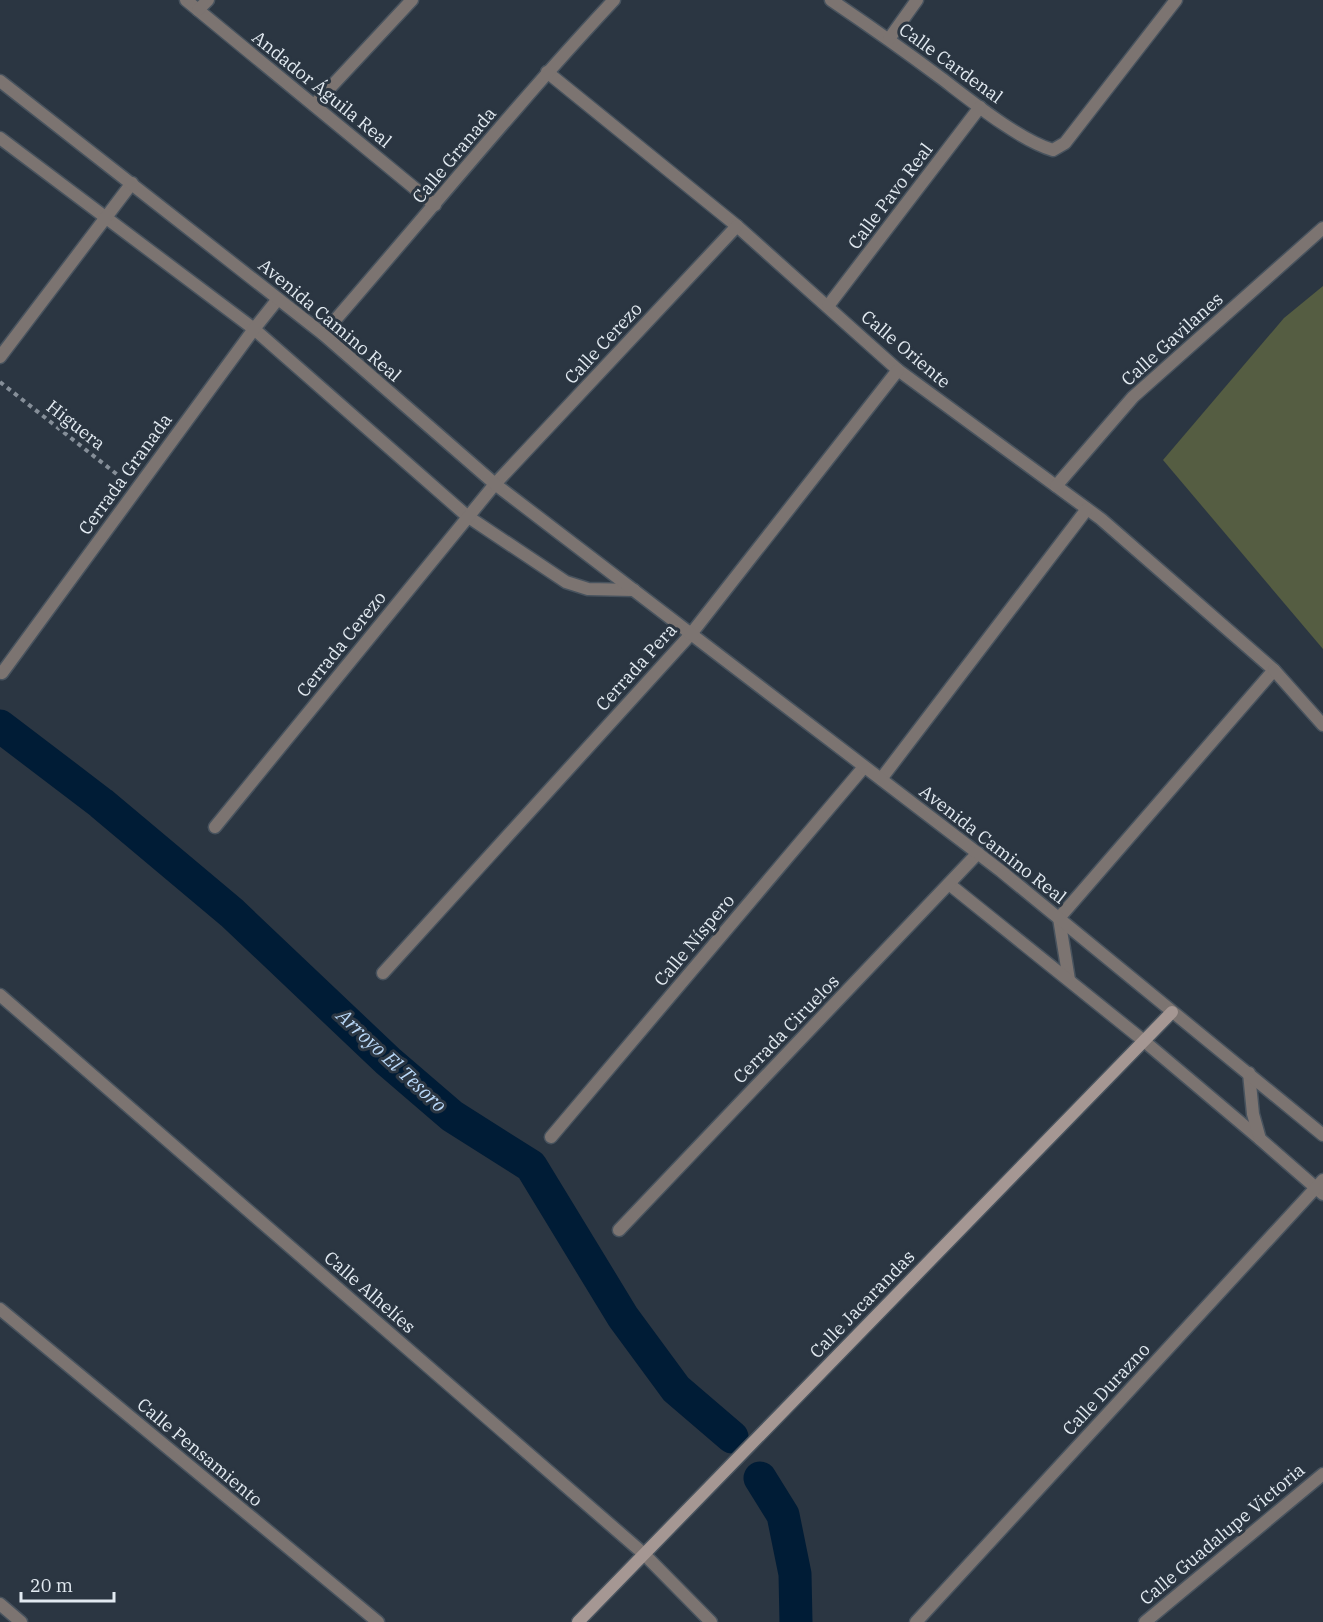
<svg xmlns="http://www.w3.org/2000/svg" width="1323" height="1622" font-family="'IBM Plex Serif',serif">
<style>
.green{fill:#555d42}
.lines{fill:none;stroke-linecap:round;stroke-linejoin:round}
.canal{stroke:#001c36;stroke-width:33}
.minor-casing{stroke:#48535e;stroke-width:15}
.tertiary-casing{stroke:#48535e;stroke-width:15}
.secondary-casing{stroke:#48535e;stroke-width:15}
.path{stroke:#868f99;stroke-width:4;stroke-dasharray:4.5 4.5;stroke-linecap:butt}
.minor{stroke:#7c7471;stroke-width:12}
.tertiary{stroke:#7c7471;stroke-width:12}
.secondary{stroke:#a59793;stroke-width:12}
.labels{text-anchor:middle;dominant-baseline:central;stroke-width:6;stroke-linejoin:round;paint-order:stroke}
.street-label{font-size:18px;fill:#e2eaf1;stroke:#2b3642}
.water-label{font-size:20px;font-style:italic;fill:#b9d8f8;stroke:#2b3642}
</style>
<rect width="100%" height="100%" fill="#2b3642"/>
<!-- green -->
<path class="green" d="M1323,286V649L1163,460L1284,318Z"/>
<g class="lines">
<!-- canal -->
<g class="canal">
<path d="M0,726L101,803L232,913L388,1061L452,1116L531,1166L623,1317L676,1389L732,1437"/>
<path d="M760,1478L783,1515L795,1574L796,1622"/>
</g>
<defs>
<g id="minor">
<path d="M186,0L435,205"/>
<path d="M831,0C868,25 905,51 941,78C970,100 1019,140 1053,150L1065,143L1176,0"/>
<path d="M198,10L208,0"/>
<path d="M889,39L917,0"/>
<path d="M547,72L737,226L898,370L1101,519L1274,670L1059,918L1069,980"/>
<path d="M314,105L412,0"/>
<path d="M0,138L254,329L467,516L566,582L588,589L634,590"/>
<path d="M828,306L980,107"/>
<path d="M323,334C420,223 513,108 614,0"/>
<path d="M0,357L132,183"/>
<path d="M1056,486L1133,397L1323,228"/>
<path d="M1274,670L1323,725"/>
<path d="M2,673L254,329L278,299"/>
<path d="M881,779L1087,509"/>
<path d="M215,827L495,484L737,226"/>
<path d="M949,884L1144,1041L1260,1139"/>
<path d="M383,973L691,634L898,370"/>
<path d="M0,995L644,1554L711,1622"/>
<path d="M1249,1073L1253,1114L1260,1139L1323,1194"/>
<path d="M551,1137L864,767"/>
<path d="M619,1230L978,853"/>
<path d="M0,1309L378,1622"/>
<path d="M0,1604L21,1622"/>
<path d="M916,1622L1323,1180"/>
<path d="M1145,1622L1323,1474"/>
</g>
<path id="tertiary" d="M0,81L323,334L495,484L1001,871L1323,1135"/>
<path id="secondary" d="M578,1622L1172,1012"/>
</defs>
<!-- minor casing -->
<use href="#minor" class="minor-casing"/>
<!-- tertiary casing -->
<use href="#tertiary" class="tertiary-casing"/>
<!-- secondary casing -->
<use href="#secondary" class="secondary-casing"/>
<!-- path -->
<path class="path" d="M0,382L119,476"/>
<!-- minor -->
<use href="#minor" class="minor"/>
<!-- tertiary -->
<use href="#tertiary" class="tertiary"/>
<!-- secondary -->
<use href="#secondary" class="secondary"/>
</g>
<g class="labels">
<!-- street labels -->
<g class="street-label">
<text transform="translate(951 63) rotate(36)">Calle Cardenal</text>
<text transform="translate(322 89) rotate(39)">Andador Águila Real</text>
<text transform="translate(454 155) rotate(-50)">Calle Granada</text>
<text transform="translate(890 196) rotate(-53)">Calle Pavo Real</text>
<text transform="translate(330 320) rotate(40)">Avenida Camino Real</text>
<text transform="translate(1172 339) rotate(-42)">Calle Gavilanes</text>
<text transform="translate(603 343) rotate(-47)">Calle Cerezo</text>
<text transform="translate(906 349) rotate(40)">Calle Oriente</text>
<text transform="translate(76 425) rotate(38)">Higuera</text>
<text transform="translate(125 474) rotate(-54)">Cerrada Granada</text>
<text transform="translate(341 644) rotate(-51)">Cerrada Cerezo</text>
<text transform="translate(636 667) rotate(-48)">Cerrada Pera</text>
<text transform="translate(993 844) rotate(38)">Avenida Camino Real</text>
<text transform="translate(694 940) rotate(-50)">Calle Níspero</text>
<text transform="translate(786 1029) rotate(-46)">Cerrada Ciruelos</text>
<text transform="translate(370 1292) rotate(41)">Calle Alhelíes</text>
<text transform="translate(862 1304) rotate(-46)">Calle Jacarandas</text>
<text transform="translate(1106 1389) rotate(-47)">Calle Durazno</text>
<text transform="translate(200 1452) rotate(40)">Calle Pensamiento</text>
<text transform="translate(1222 1534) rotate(-40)">Calle Guadalupe Victoria</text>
</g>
<!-- water labels -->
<g class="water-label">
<text transform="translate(392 1060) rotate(43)">Arroyo El Tesoro</text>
</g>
</g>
<!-- scale -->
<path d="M21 1592v9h93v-9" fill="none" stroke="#e2eaf1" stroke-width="3"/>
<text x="30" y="1592" font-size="18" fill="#e2eaf1" stroke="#2b3642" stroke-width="4.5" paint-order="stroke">20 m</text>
</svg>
